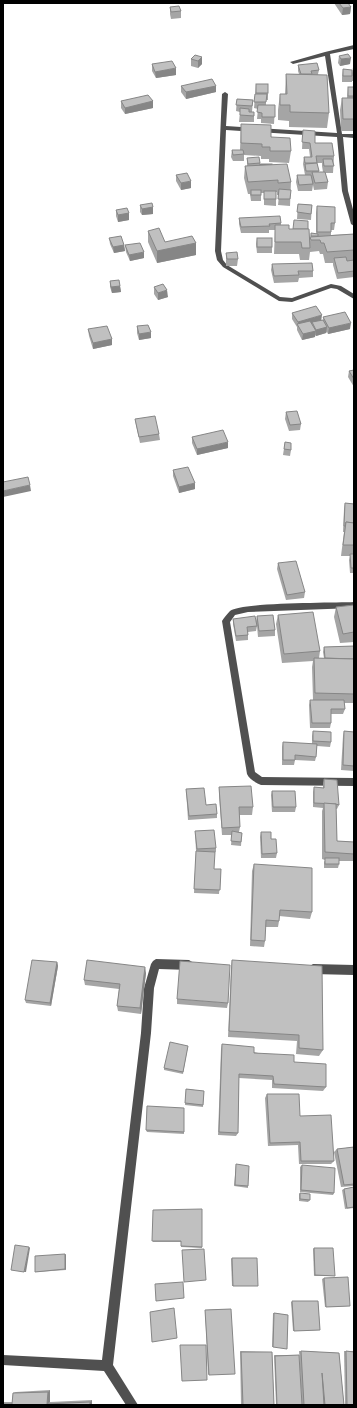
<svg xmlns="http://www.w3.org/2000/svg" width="357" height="1408" font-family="'Exo 2',sans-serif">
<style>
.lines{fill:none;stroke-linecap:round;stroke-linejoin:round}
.minor{fill:#505050;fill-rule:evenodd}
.wall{fill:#a5a5a5;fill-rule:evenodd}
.shaded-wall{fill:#868686}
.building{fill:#c0c0c0;stroke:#868686}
</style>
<rect width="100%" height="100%" fill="#fff"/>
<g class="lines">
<!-- minor -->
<g class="minor">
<path d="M354,45V49L330,54L342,134H354V138L343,137L348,191L354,213V226L351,224L342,191L337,137L226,130L221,251L223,260L227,265L280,297L292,298L331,284L341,286L354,294V299L337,289L331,288L292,302L279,301L223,267L217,260L215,251L222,94L225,92L228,94L226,126L337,133L325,56L293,64L290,62L325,52Z"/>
<path d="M354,602V608L248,612L235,615L230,622L255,772L262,777L354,778V786L261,785C256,783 249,779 247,774L222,621C224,618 227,614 230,611C242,602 333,603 354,602Z"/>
<path d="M156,959L189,960L192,962L194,965L192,968L189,970L159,969L154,988L151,1033L113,1365L138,1405H126L104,1371L3,1365V1355L102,1360L141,1033L144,988L151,964L153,961Z"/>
<path d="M313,964L354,965V975L313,974L310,972L308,969L310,966Z"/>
</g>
</g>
<!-- wall -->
<g class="wall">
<path d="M334,3H348L351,7L350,14L342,15Z"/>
<path d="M170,7L181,11V18L171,19L170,14Z"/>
<path d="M339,56L350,64L340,66L338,63Z"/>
<path d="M202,57V64L198,68L191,66V59Z"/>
<path d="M354,62V131H341L340,110L342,98H347L348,87H354V81H352V77V82H342V76L343,69L352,73Z"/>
<path d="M152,64L176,75L156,78L152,71Z"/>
<path d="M298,65L319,70L318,74L329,113L327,128L289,127V121L278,120V110L280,94H285L286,74H299L298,71Z"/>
<path d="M256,84L268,93V100H266V105H275L274,124L261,123V119H257L258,109L254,108Z"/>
<path d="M181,86H216V92L186,99L181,92Z"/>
<path d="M237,99L253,100L252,112H254V122H239L240,112L236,111Z"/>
<path d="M121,101H153V108L125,114L121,108Z"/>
<path d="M241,124L271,137L291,151L289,163L269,162V159H261V156L244,155V161H233L231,157L232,150H240Z"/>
<path d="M303,130L315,143L334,156L333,173H325L328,182L327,189L314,190L313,185L312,191H298L296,182L297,175H305L303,164L304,157H310L309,149H302ZM317,163H322V166L323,172H319Z"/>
<path d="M247,158L260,163V164L272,165L291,182L290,206L278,205L279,195H277V192H276V206L264,205V193H261V201H251L250,194H248L244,178L245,166H247Z"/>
<path d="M176,175L191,188L181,190L176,181Z"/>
<path d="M298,204L312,205L311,220L297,219Z"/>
<path d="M140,205L153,207V214L142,215L140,212Z"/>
<path d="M317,206L335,223L334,230H331V235L354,234V277L337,279L333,265V263H325L323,254H320L319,251L310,252L309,260H300L299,254H274L275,230H269V233H241L239,224V218L281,223V225L289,229H308L310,241L311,233L316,234V213Z"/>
<path d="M116,210L129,213V220L118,222L116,216Z"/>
<path d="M148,231L165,242L196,243V255L157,263L148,242Z"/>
<path d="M109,238L124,245L125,251L114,253L110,244Z"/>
<path d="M257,238L272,247V253H257L256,244Z"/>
<path d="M125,245L144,258L130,261L126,252Z"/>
<path d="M226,253L238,259L237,266H226Z"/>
<path d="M272,264L313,271V277L299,278L298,282L274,283L271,270Z"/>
<path d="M110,281L120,286L121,292L112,293L110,287Z"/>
<path d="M154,287L168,297L158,300L154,294Z"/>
<path d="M292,313L321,320H323V317L350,329L328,334L327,332L326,333L316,336L315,335V337L302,340L297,330V327L292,319Z"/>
<path d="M137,326L151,338L139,340L137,333Z"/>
<path d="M88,329L112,339V345L93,349L89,336Z"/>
<path d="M354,370V387L348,377L349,371Z"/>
<path d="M286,412L301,424L300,430L289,431L285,419Z"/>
<path d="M135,419L159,434L160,440L140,443L136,425Z"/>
<path d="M192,437L228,448L197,455L192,443Z"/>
<path d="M285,442L291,450L290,456L283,455Z"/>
<path d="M173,470L195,489L179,493L173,476Z"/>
<path d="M345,503L354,504V573H350L349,560L350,556H341L344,532H343L344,509Z"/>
<path d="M278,563L305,592L304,598L286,600L277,569Z"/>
<path d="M354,605V642L340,643L334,617L336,607Z"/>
<path d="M278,615L320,651L319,658H324L323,652L324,647L354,646V703H344L345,709L343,714H331V723L330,728H310L309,705L310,700H313L312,667L313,661L282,663L276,624Z"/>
<path d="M257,616L275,630V636L258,637L257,626L256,631L248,632V640L236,641L233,624V619L256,621Z"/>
<path d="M313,731L331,742L330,747L317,746L316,757L315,761L295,760L294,765H282V747L283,742L312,744V736Z"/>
<path d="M344,731L354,732V771L341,770L343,736Z"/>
<path d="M324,779L339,805L337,809H336L337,841L354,842V861H339V864L338,868H324V862L325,860L322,859V811L323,808L313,807V792L314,787L323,788V783Z"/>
<path d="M219,787L253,807L252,815H239L240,827L239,832L242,833L241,846L231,845L232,835H222L219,795Z"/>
<path d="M186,789L217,814V818L188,820Z"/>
<path d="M272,791L296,807L295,812H272L271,795Z"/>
<path d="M195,831L216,848V852H212L214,869H221L219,894L194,893L196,851Z"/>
<path d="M261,832L271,839L277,853L276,858H261L260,837Z"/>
<path d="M254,864L312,912L310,919L279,916V921L278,927H265V941L264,947L250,946L252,871Z"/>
<path d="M232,960L323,1050L319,1056L296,1054L297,1041L228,1037L231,968Z"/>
<path d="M57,962L58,966L51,1006L26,1003L25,1000Z"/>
<path d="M146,973L141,1014L118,1011L117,1006L119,989L85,985L84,980Z"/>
<path d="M177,999L228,1003L227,1008L177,1004Z"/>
<path d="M222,1044L294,1062L326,1087L323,1091L272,1088V1080L239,1078L238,1133L236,1136L218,1135L221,1049Z"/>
<path d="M188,1046L183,1074L164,1070V1068Z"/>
<path d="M186,1089L204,1091L203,1107L185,1105Z"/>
<path d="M267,1094L300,1116L334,1161L331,1164H299L298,1145L268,1146L265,1098Z"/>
<path d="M184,1108V1134L147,1132L146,1130Z"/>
<path d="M354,1147V1186L341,1187L334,1152L337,1149Z"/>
<path d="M236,1164L248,1186V1188L234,1186Z"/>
<path d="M302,1165L334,1193L333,1195L300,1192V1167Z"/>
<path d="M354,1187V1208L345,1209L342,1190L344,1189Z"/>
<path d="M300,1193L310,1200L308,1202L299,1201V1194Z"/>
<path d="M153,1210L202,1247V1248L181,1247V1242H153Z"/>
<path d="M314,1248L335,1276H314L313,1249Z"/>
<path d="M65,1254L66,1255V1270L37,1272H35Z"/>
<path d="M232,1258L258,1286H232L231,1259Z"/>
<path d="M324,1278L350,1306L325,1307L322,1279Z"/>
<path d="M318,1301L320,1330L293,1331L291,1302Z"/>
<path d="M231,1309L209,1375L208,1374L205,1310Z"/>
<path d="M273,1313L288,1315L273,1347H272Z"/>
<path d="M240,1351L270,1352H272L274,1405H241Z"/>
<path d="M299,1351L339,1353L344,1405H302Z"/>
<path d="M344,1351H354V1405H345Z"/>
<path d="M274,1355H299L302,1405H276Z"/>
<path d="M50,1390V1402L92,1400V1405H3V1402H12L13,1393L16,1392Z"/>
</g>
<!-- shaded-wall -->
<g class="shaded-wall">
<path d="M351,7L350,14L342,15L343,8Z"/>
<path d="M202,57V64L198,68V61Z"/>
<path d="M351,58L350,64L340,66L341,59Z"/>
<path d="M176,68V75L156,78L155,72Z"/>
<path d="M216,86V92L186,99V92Z"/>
<path d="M153,101V108L125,114V108Z"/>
<path d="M191,181V188L181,190V183Z"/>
<path d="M153,207V214L142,215V209Z"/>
<path d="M129,213V220L118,222V215Z"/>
<path d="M196,243V255L157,263V251Z"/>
<path d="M124,245L125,251L114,253L113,247Z"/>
<path d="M144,252V258L130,261L129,255Z"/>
<path d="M120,286L121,292L112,293L111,287Z"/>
<path d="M167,290L168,297L158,300V293Z"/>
<path d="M322,315L321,322H312V324L298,325V322Z"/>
<path d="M351,323L350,329L328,334L329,328Z"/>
<path d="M327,327L326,333L316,336V330Z"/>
<path d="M316,331L315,337L302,340L303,334Z"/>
<path d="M151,332V338L139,340V334Z"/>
<path d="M112,339V345L93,349V343Z"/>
<path d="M228,442V448L197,455V449Z"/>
<path d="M195,483V489L179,493V487Z"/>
<path d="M30,485L31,491L3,497V491Z"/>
<path d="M57,962L58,966L51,1006L50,1003Z"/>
<path d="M145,967L146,973L141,1014L140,1008Z"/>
<path d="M29,1247L30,1248L26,1272H24Z"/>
<path d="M65,1254L66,1255V1270L65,1269Z"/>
<path d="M50,1390V1402L47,1404L48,1392Z"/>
<path d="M92,1400V1405H90V1402Z"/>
</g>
<!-- building -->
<g class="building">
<path d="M339,3H348L351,7L343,8Z"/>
<path d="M179,6L181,11L171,12L170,7Z"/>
<path d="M348,54L351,58L341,59L339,56Z"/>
<path d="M195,55L202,57L198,61L191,59Z"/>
<path d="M172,61L176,68L155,72L152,64Z"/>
<path d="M317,63L319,70L311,71L312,74H301L298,65Z"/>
<path d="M343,69L352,70V76H343Z"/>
<path d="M286,74L327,75L329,113L290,112V105H280V94H287Z"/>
<path d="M212,79L216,86L186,92L181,86Z"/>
<rect x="256" y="84" width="12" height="9"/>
<rect x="348" y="87" width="6" height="9"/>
<path d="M255,94H267L266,102H254Z"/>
<path d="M148,95L153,101L125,108L121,101Z"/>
<path d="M342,98H354V119H343Z"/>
<path d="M237,99L253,100L252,106L236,105Z"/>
<path d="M258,105H275V117H262V113L257,112Z"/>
<path d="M240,108L249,109V112H254V116L240,115Z"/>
<path d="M241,124L271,125V137L290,138L291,151H270V147H262V144L241,143Z"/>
<path d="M303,130L315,131V143H332L334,156H316L317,163H305L304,157H312L310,143L302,142Z"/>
<path d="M232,150H243L244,154L233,155Z"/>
<path d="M259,157L260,163L248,164L247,158Z"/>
<path d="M323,159H332L334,166H324Z"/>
<path d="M317,163L319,171H306L305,164Z"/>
<rect x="260" y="164" width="12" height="1"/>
<path d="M287,164L291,182L278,183V180L248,182L245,166Z"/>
<path d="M312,172H325L328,182L315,183Z"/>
<path d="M187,173L191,181L181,183L176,175Z"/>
<path d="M297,175H311L313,184L299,185Z"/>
<path d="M279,189L291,190L290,199H278Z"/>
<rect x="251" y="190" width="10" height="5"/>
<rect x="264" y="191" width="12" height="8"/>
<path d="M152,203L153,207L142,209L140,205Z"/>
<path d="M298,204L312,205L311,214L297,212Z"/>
<path d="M317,206L335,207V223H331V232H317Z"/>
<path d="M127,208L129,213L118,215L116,210Z"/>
<path d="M280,216L281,223L269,224L270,226L241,227L239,218Z"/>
<path d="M294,220L308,221V229H293Z"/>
<path d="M275,225H289V229H309L310,248H302L301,242H275Z"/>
<path d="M159,228L165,242L192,236L196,243L157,251L148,231Z"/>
<path d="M311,233L318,234V236H311Z"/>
<path d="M354,234V250L327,252L324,243H321L320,240H311L310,237Z"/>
<path d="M121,236L124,245L113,247L109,238Z"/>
<rect x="257" y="238" width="15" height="9"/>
<path d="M140,243L144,252L129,255L125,245Z"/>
<path d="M237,252L238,259H227L226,253Z"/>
<path d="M346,257L347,261L354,260V271L338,273L334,258Z"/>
<path d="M312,263L313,271H298L299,275L274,276L272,264Z"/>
<path d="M119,280L120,286L111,287L110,281Z"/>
<path d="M163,284L167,290L158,293L154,287Z"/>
<path d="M316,306L322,315L298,322L292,313Z"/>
<path d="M345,312L351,323L329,328L323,317Z"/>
<path d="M323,320L327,327L316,330L312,322Z"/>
<path d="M310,321L316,331L303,334L297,324Z"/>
<path d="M148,325L151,332L139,334L137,326Z"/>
<path d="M107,326L112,339L93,343L88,329Z"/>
<path d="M354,370V379L349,371Z"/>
<path d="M297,411L301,424L290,425L286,412Z"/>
<path d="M155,416L159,434L139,437L135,419Z"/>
<path d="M223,430L228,442L197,449L192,437Z"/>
<path d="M285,442L291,443V450L284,449Z"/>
<path d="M188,467L195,483L179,487L173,470Z"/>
<path d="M28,477L30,485L3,491V482Z"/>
<path d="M345,503L354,504V523L346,522L345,526H344Z"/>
<path d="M346,522L354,523V545H343Z"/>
<path d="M350,554H354V568H351Z"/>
<path d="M296,561L305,592L287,595L278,563Z"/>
<path d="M354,605V632L343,634L336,607Z"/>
<path d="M313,612L320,651L284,654L278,615Z"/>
<path d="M273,615L275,630L259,631L257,616Z"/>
<path d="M255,616L257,626L247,627L248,635L236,636L233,619Z"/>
<path d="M354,646V659L325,658L324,647Z"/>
<path d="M314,658L354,659V694L315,693Z"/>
<path d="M310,700H344L345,709H331V723H312Z"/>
<path d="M313,731L331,732V742L313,741Z"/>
<path d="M344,731L354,732V766L343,765Z"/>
<path d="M283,742L317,744L316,757L295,755V760H283Z"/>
<path d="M324,779L337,780L339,805L336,804L314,803V787L324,788Z"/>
<path d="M251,786L253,807H239L240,827L222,828L219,787Z"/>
<path d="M204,788L206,805L216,804L217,814L189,816L186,789Z"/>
<path d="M272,791H295L296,807H273Z"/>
<path d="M324,803L336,804L337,841L354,842V854L325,852Z"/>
<path d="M214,830L216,848L197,849L195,831Z"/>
<path d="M232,831L242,833L241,842L231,841Z"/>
<path d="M261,832H271V839H276L277,853L262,854Z"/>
<path d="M196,851L215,852L214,869H221L220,890L194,889Z"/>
<rect x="325" y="858" width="14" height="6"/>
<path d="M254,864L312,868V912L280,910L279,921L266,920L265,941L251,940Z"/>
<path d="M32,960L57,962L50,1003L25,1000Z"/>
<path d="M87,960L145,967L140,1008L117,1006L120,984L84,980Z"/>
<path d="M232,960L322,966L323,1050L299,1048V1035L229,1031Z"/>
<path d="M180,961L230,965L228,1003L177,999Z"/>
<path d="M170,1042L188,1046L183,1072L164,1068Z"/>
<path d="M222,1044L254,1047V1053L294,1055V1062L326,1064V1087L274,1084L273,1076L239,1074L238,1133L219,1132Z"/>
<path d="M186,1089L204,1091L203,1105L185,1103Z"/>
<path d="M267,1094H299L300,1116L331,1115L334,1161H301L300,1142L270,1143Z"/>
<path d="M147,1106L184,1108V1132L146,1130Z"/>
<path d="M354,1147V1184L344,1185L337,1149Z"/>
<path d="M236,1164L249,1166L248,1186L235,1185Z"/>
<path d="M302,1165L335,1168L334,1193L301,1190Z"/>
<path d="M354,1187V1207L347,1208L344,1189Z"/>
<path d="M300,1193L310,1194V1200L300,1199Z"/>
<path d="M202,1209V1247L181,1246V1241H152L153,1210Z"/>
<path d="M15,1245L29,1247L24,1272L11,1270Z"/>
<path d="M314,1248H333L335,1276L315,1275Z"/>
<path d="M204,1249L206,1280L184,1282L182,1250Z"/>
<path d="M65,1254V1269L35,1272V1256Z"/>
<path d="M232,1258H257L258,1286H233Z"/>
<path d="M348,1277L350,1306L326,1307L324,1278Z"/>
<path d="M183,1282L184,1298L156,1301L155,1284Z"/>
<path d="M292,1301H318L320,1330L294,1331Z"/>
<path d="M174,1308L177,1338L152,1342L150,1312Z"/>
<path d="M231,1309L235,1374L209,1375L205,1310Z"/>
<path d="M274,1313L288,1315L287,1349L273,1347Z"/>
<path d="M180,1345H206L207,1380L182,1381Z"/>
<path d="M301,1351L339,1353L344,1405H325L322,1373L324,1405H304Z"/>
<path d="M346,1351L354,1352V1405H347Z"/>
<path d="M241,1352H272L274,1405H243Z"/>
<path d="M299,1355L302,1405H277L275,1356Z"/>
<path d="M48,1392L47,1404L90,1402V1405H3V1404H12L13,1393Z"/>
</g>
<!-- border -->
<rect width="357" height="1408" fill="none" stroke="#000000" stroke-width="8"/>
</svg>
